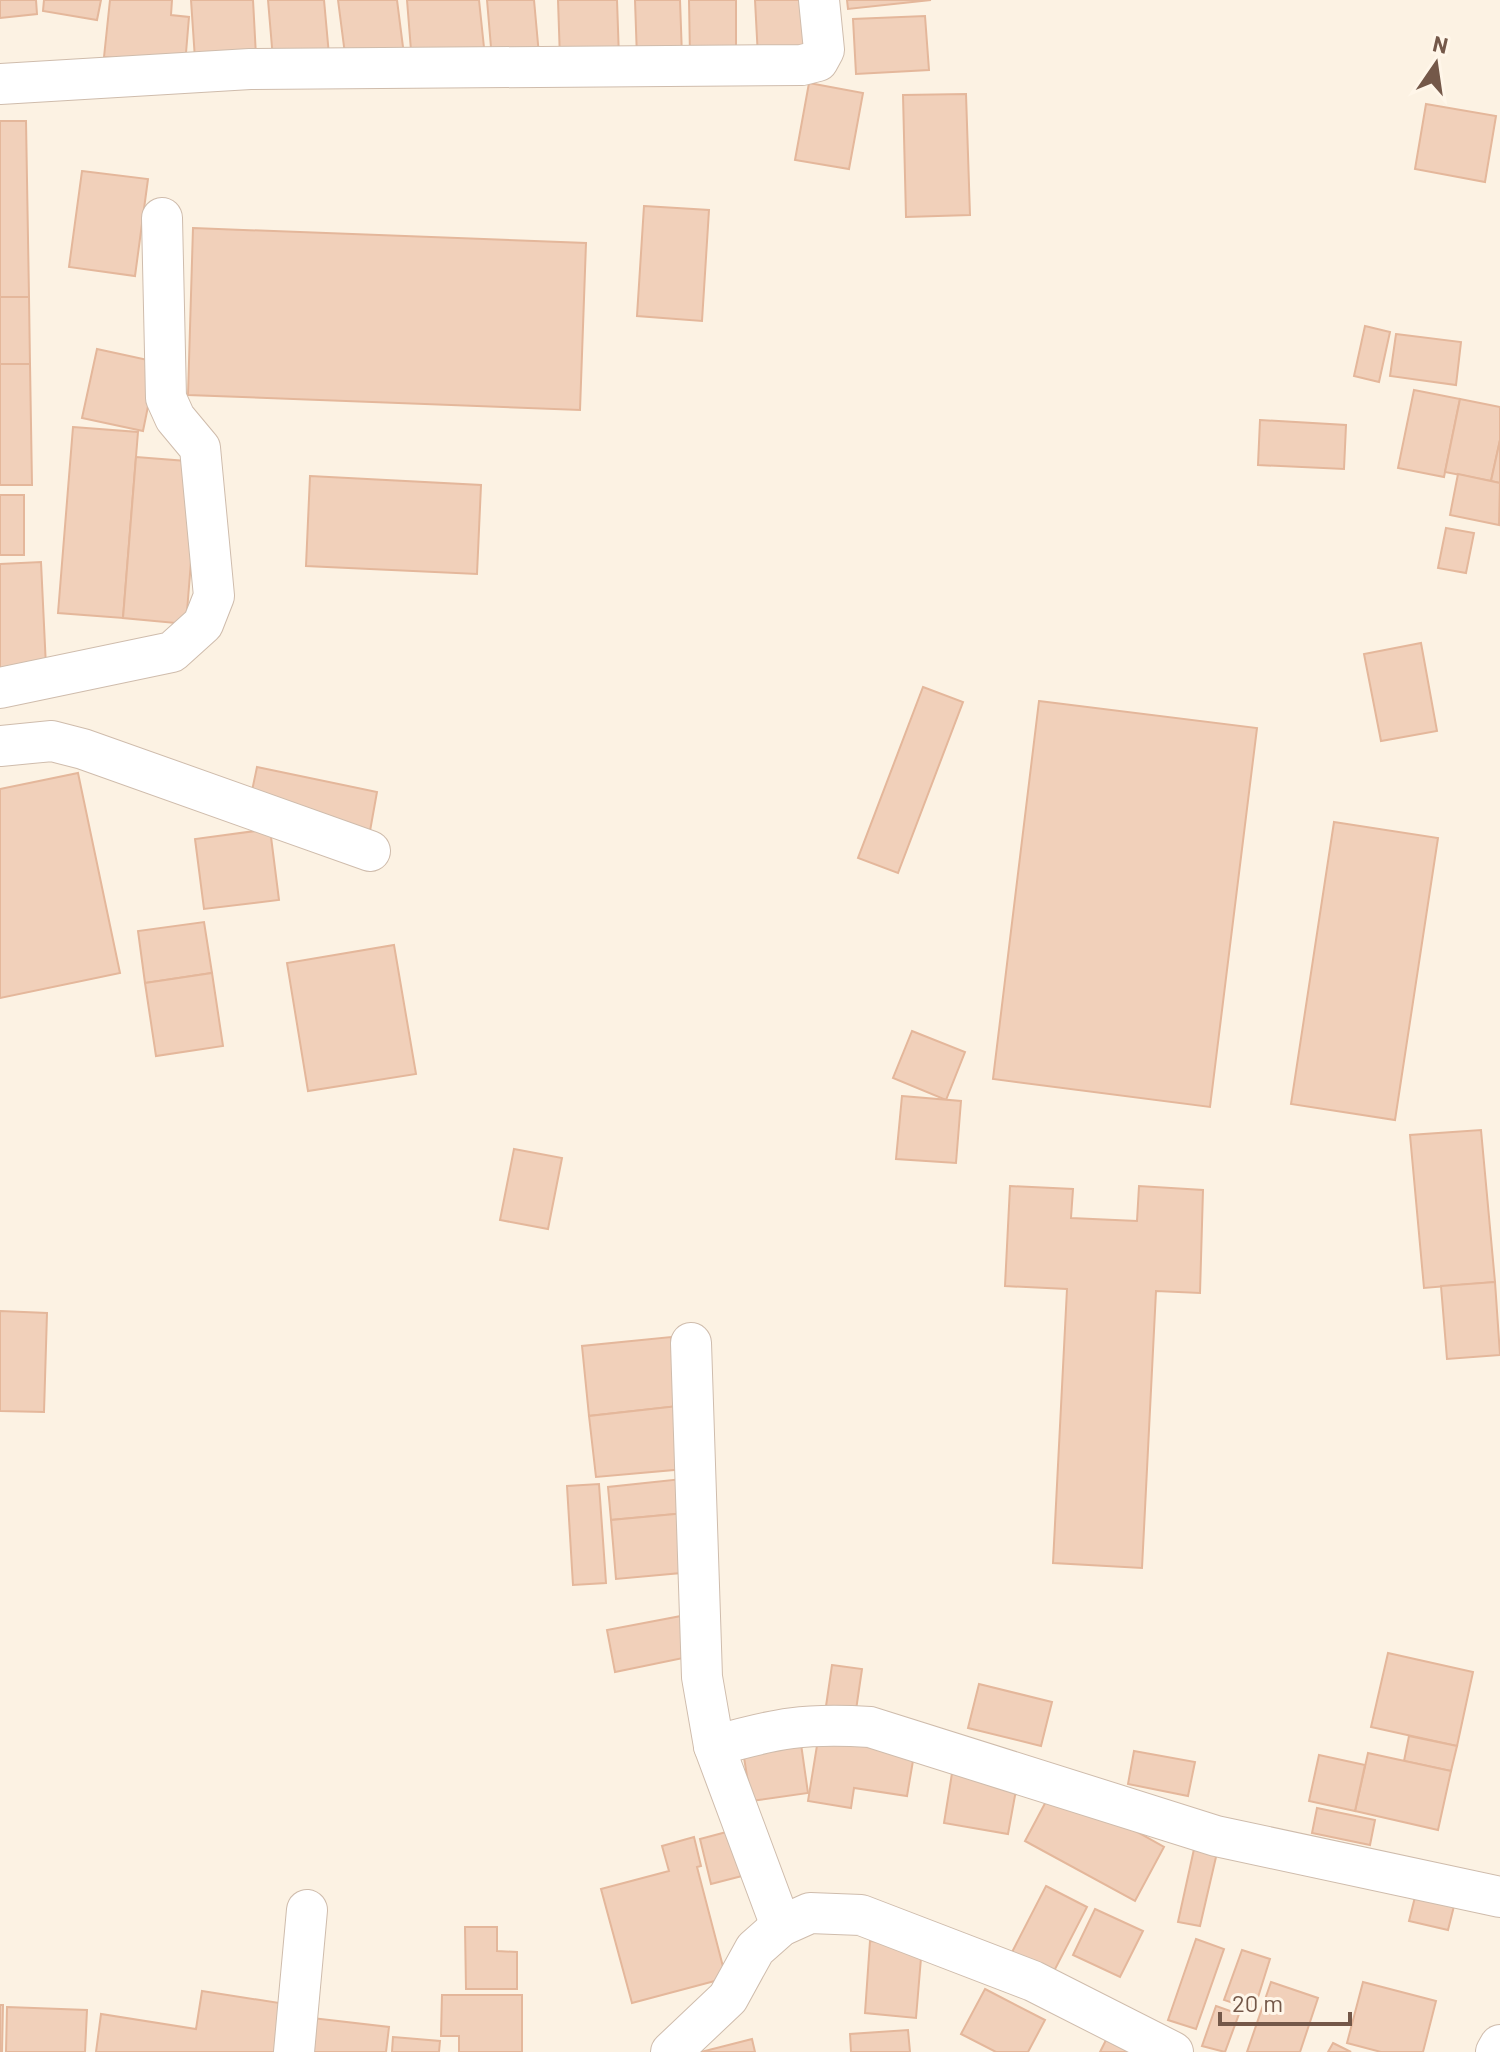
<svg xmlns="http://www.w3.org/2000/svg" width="1500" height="2052" font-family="Barlow,sans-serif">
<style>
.building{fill:#f1d0ba;stroke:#e4b79b;stroke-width:2}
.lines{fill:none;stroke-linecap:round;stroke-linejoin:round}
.minor-casing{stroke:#cfbcac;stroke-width:42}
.minor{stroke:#fff;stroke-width:40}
</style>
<rect width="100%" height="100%" fill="#fcf2e3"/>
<!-- building -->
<g class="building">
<path d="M0,0H36L37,14L0,18Z"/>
<path d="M44,0H101L97,20L43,11Z"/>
<path d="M110,0H172L171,15L189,17L185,65L104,57Z"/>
<path d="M191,0H253L256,56L195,59Z"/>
<path d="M268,0H324L329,55L273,59Z"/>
<path d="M338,0H397L404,55L346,62Z"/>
<path d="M407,0H479L485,57L412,63Z"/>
<path d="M487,0H534L539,55L492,59Z"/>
<path d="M558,0H617L619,58L560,59Z"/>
<path d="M635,0H680L682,56L637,58Z"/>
<path d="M689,0H736V56H690Z"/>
<path d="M755,0H809L812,54L758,57Z"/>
<path d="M847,0H931L848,9Z"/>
<path d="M925,16L929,70L856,74L853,19Z"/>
<path d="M809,83L863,93L849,169L795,160Z"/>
<path d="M966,94L970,215L906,217L903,95Z"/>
<path d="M1426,104L1496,116L1485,182L1415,169Z"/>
<path d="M0,121H26L29,297H0Z"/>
<path d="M82,171L148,179L135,276L69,267Z"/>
<path d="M644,206L709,210L702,321L637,316Z"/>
<path d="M193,228L586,243L580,410L188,395Z"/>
<path d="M0,297H29L30,364H0Z"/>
<path d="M1365,326L1390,332L1379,382L1354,376Z"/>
<path d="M1396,334L1461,342L1456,385L1390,376Z"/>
<path d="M97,349L157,362L143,431L82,418Z"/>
<path d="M0,364H30L32,485H0Z"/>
<path d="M1414,390L1460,399L1444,477L1398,468Z"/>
<path d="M1460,399L1500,407V440L1491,481L1445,472Z"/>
<path d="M1260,420L1346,425L1344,469L1258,465Z"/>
<path d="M73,427L138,432L123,618L58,613Z"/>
<path d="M1500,440V483L1491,481Z"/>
<path d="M136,457L199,462L186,624L123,618Z"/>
<path d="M1458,474L1500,483L1499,525L1450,515Z"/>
<path d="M310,476L481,485L477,574L306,566Z"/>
<rect x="0" y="495" width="24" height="60"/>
<path d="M1446,528L1474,533L1466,573L1438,568Z"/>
<path d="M41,562L46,667L0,670V564Z"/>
<path d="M1421,643L1437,731L1381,741L1364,654Z"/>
<path d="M923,687L963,702L898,873L858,858Z"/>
<path d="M1039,701L1257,728L1210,1107L993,1079Z"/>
<path d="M257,767L377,792L370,831L249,805Z"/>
<path d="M78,773L120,973L0,998V789Z"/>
<path d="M1334,822L1438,838L1395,1120L1291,1104Z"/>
<path d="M270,829L279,900L204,909L195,839Z"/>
<path d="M204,922L212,973L145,983L138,931Z"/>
<path d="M394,945L416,1074L308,1091L287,963Z"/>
<path d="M212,973L223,1046L156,1056L145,983Z"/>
<path d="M912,1031L965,1052L946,1100L893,1078Z"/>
<path d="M902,1096L961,1101L956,1163L896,1159Z"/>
<path d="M1481,1130L1495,1282L1424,1288L1410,1135Z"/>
<path d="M514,1149L562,1158L548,1229L500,1220Z"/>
<path d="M1010,1186L1073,1189L1071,1218L1137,1221L1139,1186L1203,1190L1200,1293L1156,1291L1142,1568L1053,1563L1067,1289L1005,1286Z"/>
<path d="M1495,1282L1500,1355L1447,1359L1441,1286Z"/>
<path d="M0,1311L47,1313L44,1412L0,1411Z"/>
<path d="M671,1337L678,1406L589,1416L582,1346Z"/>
<path d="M678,1406L685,1469L596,1477L589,1416Z"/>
<path d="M682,1479L686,1513L611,1520L608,1487Z"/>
<path d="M599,1484L606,1583L573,1585L567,1486Z"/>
<path d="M686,1513L692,1572L616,1579L611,1520Z"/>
<path d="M681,1616L688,1657L615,1672L607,1630Z"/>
<path d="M1388,1653L1473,1672L1457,1746L1371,1727Z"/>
<path d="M832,1665L862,1669L855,1717L825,1713Z"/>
<path d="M979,1684L1052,1702L1041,1746L968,1728Z"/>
<path d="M820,1727L916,1743L907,1796L854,1788L851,1808L808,1801Z"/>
<path d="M1409,1736L1457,1746L1451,1771L1404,1761Z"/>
<path d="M800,1737L808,1793L751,1801L742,1745Z"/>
<path d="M1134,1751L1195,1762L1188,1796L1128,1784Z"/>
<path d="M1368,1753L1451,1771L1438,1830L1355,1811Z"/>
<path d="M1319,1755L1365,1765L1355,1811L1309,1801Z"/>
<path d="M953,1767L1018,1779L1008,1834L944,1823Z"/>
<path d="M1051,1792L1096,1809L1164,1847L1135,1901L1025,1841Z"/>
<path d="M1317,1808L1375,1820L1370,1845L1312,1833Z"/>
<path d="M734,1830L746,1875L711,1884L700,1839Z"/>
<path d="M694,1837L701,1866L697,1867L726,1978L632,2003L601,1889L669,1871L662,1846Z"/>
<path d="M1196,1840L1219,1844L1200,1926L1178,1922Z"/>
<path d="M1046,1886L1087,1907L1051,1977L1010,1956Z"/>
<path d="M1416,1893L1455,1902L1448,1930L1409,1921Z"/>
<path d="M1095,1909L1143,1931L1120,1977L1073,1955Z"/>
<path d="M465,1927H497V1951L517,1952V1989H466Z"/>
<path d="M1196,1939L1224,1949L1196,2029L1168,2020Z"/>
<path d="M870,1941L922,1946L916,2018L865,2013Z"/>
<path d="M1242,1950L1270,1959L1254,2010L1224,2000Z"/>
<path d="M1271,1982L1318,1998L1300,2052H1247Z"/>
<path d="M1363,1982L1436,2001L1423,2052H1381L1347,2043Z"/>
<path d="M985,1989L1045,2020L1028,2052H996L961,2034Z"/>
<path d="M202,1991L292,2005L284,2052H96L101,2014L196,2029Z"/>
<path d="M442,1995H522V2052H459V2036H441Z"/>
<path d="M0,2005H3L2,2052H0Z"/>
<path d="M1216,2006L1239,2014L1225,2052L1202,2046Z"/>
<path d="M7,2007L87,2010L85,2052H6Z"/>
<path d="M312,2018L389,2027L386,2052H308Z"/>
<path d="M1112,2028L1157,2052H1100Z"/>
<path d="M908,2030L910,2052H851L850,2034Z"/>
<path d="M393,2037L440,2041L439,2052H392Z"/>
<path d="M752,2039L755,2052H701Z"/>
<path d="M1333,2043L1351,2052H1328Z"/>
</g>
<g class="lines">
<defs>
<g id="minor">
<path d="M0,84L250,69L802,65L818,61L824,50L819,0"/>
<path d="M0,688L172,652L203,624L214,596L200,448L175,418L166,398L162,218"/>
<path d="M0,746L52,741L83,749L370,851"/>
<path d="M691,1343L702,1677L714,1746L781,1926"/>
<path d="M714,1746C777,1728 805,1723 870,1727L1216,1836L1500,1897"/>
<path d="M294,2052L307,1910"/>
<path d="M671,2052L728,1998L755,1949L781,1926L810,1913L861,1915L1033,1981L1173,2052"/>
<path d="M1496,2052L1500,2045"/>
</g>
</defs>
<!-- minor casing -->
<use href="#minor" class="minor-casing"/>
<!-- minor -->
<use href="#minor" class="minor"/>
</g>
<!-- north arrow -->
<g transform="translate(1436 64) rotate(13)" stroke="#fff6e9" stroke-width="6" paint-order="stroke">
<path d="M0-6L14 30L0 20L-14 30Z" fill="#745849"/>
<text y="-12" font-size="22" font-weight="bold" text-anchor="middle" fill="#745849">N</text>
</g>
<!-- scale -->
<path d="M1220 2012v12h130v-12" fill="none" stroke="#745849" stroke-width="4"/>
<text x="1232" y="2012" font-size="24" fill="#745849" stroke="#fff6e9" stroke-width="6" paint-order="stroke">20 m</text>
</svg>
